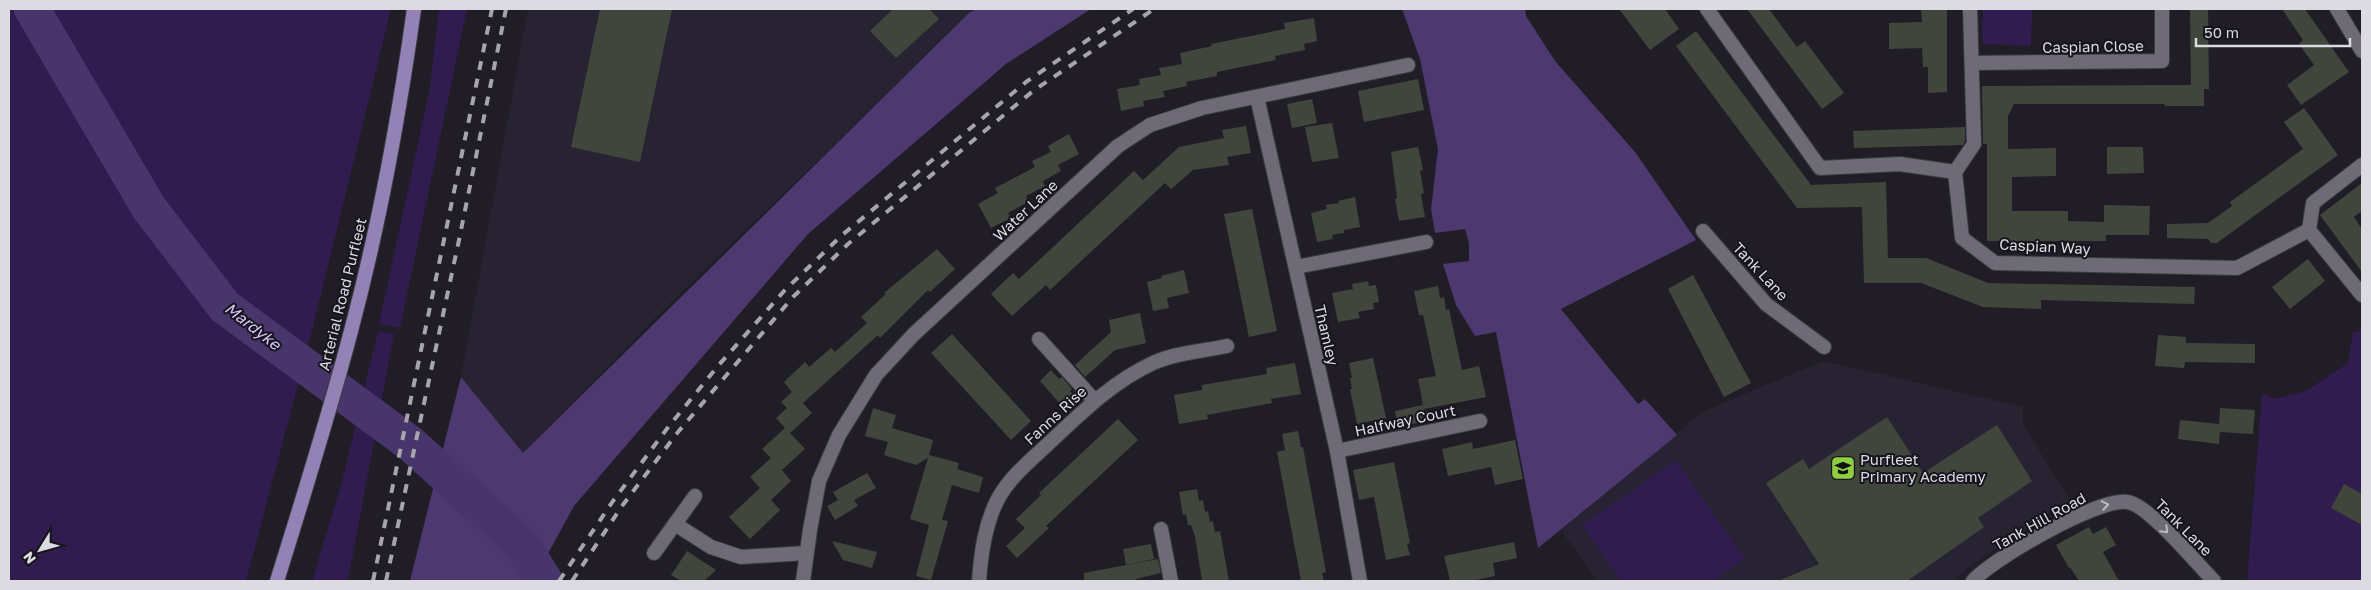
<svg xmlns="http://www.w3.org/2000/svg" width="2371" height="590" font-family="'Golos Text',sans-serif">
<style>
.built{fill:#282333}
.green{fill:#301c4e}
.forest{fill:#4d3970}
.lines{fill:none;stroke-linecap:round;stroke-linejoin:round}
.river{stroke:#48356b;stroke-width:36}
.building{fill:#41463c}
.minor-casing{stroke:#3c3b42;stroke-width:16}
.primary-casing{stroke:#3c3b42;stroke-width:16}
.minor{stroke:#6e6b77;stroke-width:14}
.primary{stroke:#9382b5;stroke-width:14}
.rail{stroke:#a6a5ac;stroke-width:4;stroke-dasharray:9 9;stroke-linecap:butt}
.oneway{stroke:#bbb9c1}
.labels{text-anchor:middle;dominant-baseline:central;stroke-width:4;stroke-linejoin:round;paint-order:stroke}
.street-label{font-size:15px;fill:#dcdbe1;stroke:#17141e}
.poi-label{font-size:15px;fill:#dcdbe1;stroke:#17141e;text-anchor:start}
.water-label{font-size:16px;font-style:italic;fill:#d6c6fa;stroke:#17141e}
</style>
<rect width="100%" height="100%" fill="#201d27"/>
<!-- built -->
<g class="built">
<path d="M528,9H976L665,308L523,453L461,377Z"/>
<path d="M1823,361L2023,407V425L2071,501L2047,514L1972,565L1954,581H1597L1561,530L1702,412Z"/>
</g>
<!-- green -->
<g class="green">
<path d="M9,9H391L310,339L246,581H9Z"/>
<path d="M439,9H467L400,328L379,324L430,87Z"/>
<path d="M1983,9H2032L2031,46L1982,44Z"/>
<path d="M378,331L394,334L348,581H312L343,478Z"/>
<path d="M2362,331V581H2247L2262,393L2274,399L2306,391L2348,363L2353,332Z"/>
<path d="M1676,460L1745,559L1712,581H1621L1582,525Z"/>
</g>
<!-- forest -->
<g class="forest">
<path d="M976,9H1091L1006,64L808,234L574,506L533,581H410L461,377L523,453L969,13Z"/>
<path d="M1402,9H1525L1526,16L1555,61L1635,152L1696,240L1561,309L1638,404L1645,399L1677,435L1538,548L1496,332L1475,336L1456,305L1443,264L1469,261V243L1465,229L1435,233L1431,209L1438,149L1420,59Z"/>
</g>
<g class="lines">
<!-- river -->
<path class="river" d="M32,9L149,208L225,307L411,444L523,546L545,581"/>
</g>
<!-- building -->
<g class="building">
<path d="M600,9H672L640,162L571,147Z"/>
<path d="M893,9H929L939,19L896,58L870,31Z"/>
<path d="M1619,9H1665L1679,29L1650,50Z"/>
<path d="M1747,9H1769L1797,47L1805,41L1844,93L1822,109Z"/>
<path d="M1921,9H1947V92L1928,93V67H1923L1922,48L1889,49V23L1922,22Z"/>
<path d="M2190,9H2208L2209,89H2204V106H2165L2164,104H2014L2008,116V149L2056,148V176L2012,177V211H2068V221L2104,222V205L2150,206L2149,235H2106V241H1987V144H1983L1982,86L2191,85Z"/>
<path d="M2282,9H2305L2349,72L2301,105L2287,85L2314,65L2299,44L2303,40Z"/>
<path d="M1314,18L1317,41L1304,44L1305,50L1275,56L1276,60L1217,72V76L1186,82L1187,86L1163,91L1165,97L1143,101L1144,106L1121,111L1117,89L1140,85L1139,79L1161,75L1159,68L1182,64L1180,53L1212,46L1211,44L1285,29L1284,23Z"/>
<path d="M1696,31L1811,185L1886,182L1888,258H1926L1988,283L2195,287L2194,304L2041,300V309L1983,307L1921,283H1864L1862,207L1797,208L1676,46Z"/>
<path d="M1418,79L1424,110L1364,122L1358,91Z"/>
<path d="M1312,99L1317,123L1292,128L1287,104Z"/>
<path d="M2304,108L2338,155L2217,243H2211L2208,239L2167,238V224L2208,223L2232,206L2230,202L2303,149L2284,122Z"/>
<path d="M1332,123L1339,158L1312,162L1305,127Z"/>
<path d="M1246,126L1251,153L1227,157L1229,165L1193,170L1171,189L1165,183L1050,290L1046,285L1012,316L991,294L1013,273L1019,279L1134,171L1143,180L1179,147L1224,138L1222,130Z"/>
<path d="M1965,127V141L1963,145L1854,148L1853,131Z"/>
<path d="M1069,134L1079,154L1058,165L1061,171L1043,181L1045,186L1026,196L1028,202L1008,213L1011,218L991,228L978,204L998,193L995,188L1035,167L1032,161L1051,152L1048,146Z"/>
<path d="M1418,147L1423,170L1420,171L1424,193L1421,194L1425,217L1399,221L1395,199L1397,198L1391,152Z"/>
<path d="M2107,147H2143L2144,173L2107,174Z"/>
<path d="M2362,183V211L2354,217L2362,229V272L2320,215Z"/>
<path d="M1355,197L1360,227L1344,230V233L1332,235L1333,239L1317,242L1311,213L1327,209L1326,205L1339,203L1338,201Z"/>
<path d="M1252,209L1277,331L1249,337L1224,214Z"/>
<path d="M937,249L955,269L930,292L928,290L880,338L878,335L803,403L812,413L790,433L805,449L782,470L791,481L771,500L780,510L750,539L729,517L760,488L750,477L771,458L762,449L785,428L776,418L787,408L781,402L792,392L784,382L805,362L809,367L831,348L835,352L867,323L861,317L886,294L884,293Z"/>
<path d="M2308,259L2325,281L2290,309L2272,287Z"/>
<path d="M1184,270L1189,293L1167,298L1169,308L1153,311L1147,282L1162,278L1161,276Z"/>
<path d="M1693,275L1751,383L1724,397L1668,289Z"/>
<path d="M1368,281L1369,286L1376,285L1379,302L1373,303L1374,309L1358,312L1360,318L1338,322L1332,293L1353,289L1352,284Z"/>
<path d="M1438,286L1440,298L1444,297L1446,310L1449,309L1462,370L1479,366L1486,397L1424,409L1418,379L1436,376L1423,315H1419L1414,291Z"/>
<path d="M1140,313L1146,343L1115,350L1085,377L1075,365L1111,332L1109,320Z"/>
<path d="M952,334L1031,421L1011,440L931,353Z"/>
<path d="M2158,335L2186,337V343L2255,344V363L2185,362L2184,368L2155,366Z"/>
<path d="M1373,358L1386,418L1357,424L1350,389H1352L1350,378H1352L1349,363Z"/>
<path d="M1295,363L1301,394L1271,399L1272,403L1207,415L1208,419L1179,424L1174,395L1202,390V385L1267,374L1266,368Z"/>
<path d="M1051,370L1059,379L1062,377L1072,389L1070,391L1073,394L1061,405L1040,381Z"/>
<path d="M1423,405L1427,421L1398,427L1395,411Z"/>
<path d="M873,408L896,415L892,428L933,440L929,455L959,463L957,469L983,477L979,493L952,485L942,520L948,521L931,580L916,576L929,525L910,519L928,458L916,465L884,455L888,442L865,436Z"/>
<path d="M2220,408L2255,410L2253,434L2220,432L2219,444L2178,439L2180,420L2219,424Z"/>
<path d="M1887,417L1923,473L1997,425L2032,481L1978,518L1984,527L1907,581H1778L1819,564L1766,483L1803,459L1809,469Z"/>
<path d="M1118,419L1138,440L1046,526L1049,528L1017,558L1006,546L1025,528L1016,519L1041,495L1039,493Z"/>
<path d="M1298,431L1301,447H1303L1326,572L1322,573L1324,581H1301L1277,452L1285,450L1282,434Z"/>
<path d="M1515,440L1523,479L1495,485L1491,467L1448,476L1442,449L1472,442L1473,449Z"/>
<path d="M1394,462L1410,543L1407,544L1410,555L1386,560L1374,497L1359,500L1353,470Z"/>
<path d="M867,473L876,488L854,500L858,506L835,520L827,506L838,500L833,492Z"/>
<path d="M2344,484L2362,494V525L2331,508Z"/>
<path d="M1197,489L1199,501L1203,500L1205,512L1208,511L1210,522L1213,521L1215,532L1220,531L1229,581H1202L1195,536L1191,525H1188L1186,514L1183,515L1179,492Z"/>
<path d="M2089,527L2093,534L2106,527L2116,545L2103,552L2119,581H2079L2070,567L2069,568L2056,545Z"/>
<path d="M832,541L877,552L872,568L843,560Z"/>
<path d="M1514,542L1517,558L1493,563L1495,576L1471,581H1450L1444,556Z"/>
<path d="M1151,544L1154,559L1126,565L1123,549Z"/>
<path d="M687,551L716,570L704,581H681L671,575Z"/>
<path d="M1158,559L1161,573L1136,579V581H1084V573Z"/>
</g>
<g class="lines">
<defs>
<g id="minor">
<path d="M1707,9L1820,168L1900,164L1955,172L1962,238L1995,263L2237,268L2309,230"/>
<path d="M2337,9L2362,51"/>
<path d="M1972,63L2162,61V9"/>
<path d="M1257,97L1337,451L1360,581"/>
<path d="M2362,165L2313,203L2309,230L2362,295"/>
<path d="M1955,172L1974,144L1970,9"/>
<path d="M1703,231L1766,304L1824,347"/>
<path d="M1296,267L1426,242"/>
<path d="M1039,339L1094,400"/>
<path d="M1337,451L1480,421"/>
<path d="M675,524L711,547L741,557L806,553"/>
<path d="M1161,529L1171,581"/>
<path d="M654,553L695,496"/>
<path d="M803,581L810,530L819,481L839,435L876,375L914,334L1118,146L1150,125L1202,108L1408,65"/>
<path d="M979,581C981,553 985,522 999,497C1011,476 1031,460 1048,444C1081,413 1112,382 1153,363C1175,353 1203,351 1227,346"/>
<path d="M1973,581C1992,559 2098,498 2127,502C2148,504 2197,564 2214,581"/>
</g>
<path id="primary" d="M277,581C303,498 329,415 351,331C379,226 399,117 414,9"/>
</defs>
<!-- minor casing -->
<use href="#minor" class="minor-casing"/>
<!-- primary casing -->
<use href="#primary" class="primary-casing"/>
<!-- minor -->
<use href="#minor" class="minor"/>
<!-- primary -->
<use href="#primary" class="primary"/>
<!-- rail -->
<g class="rail">
<path d="M373,581L492,9"/>
<path d="M386,581L459,240L506,9"/>
<path d="M559,581L613,501L669,426L718,366L785,290L841,236L1026,82L1133,9"/>
<path d="M572,581L622,506L678,432L793,297L848,244L1033,91L1154,9"/>
</g>
</g>
<!-- one-way arrows -->
<defs><path id="oneway-chevron" d="M-2-3.5L2.5 0L-2 3.5" fill="none" stroke-width="1.6" stroke-linecap="round" stroke-linejoin="round" transform="scale(1.25)"/></defs>
<g class="oneway">
<use href="#oneway-chevron" transform="translate(2105 505) rotate(-10)"/>
<use href="#oneway-chevron" transform="translate(2165 530) rotate(45)"/>
</g>
<!-- icons -->
<defs>
<symbol id="school-square" viewBox="-11 -11 22 22"><rect x="-9" y="-9" width="18" height="18" rx="4" fill="#8fcd41" stroke="#17141e"/><path d="M0-5L7-2L0 1L-7-2ZM-4 1L0 2.5L4 1V4Q0 6-4 4Z" fill="#111"/></symbol>
</defs>
<g fill-rule="evenodd">
<use href="#school-square" x="1829" y="454" width="28" height="28"/>
</g>
<g class="labels">
<!-- street labels -->
<g class="street-label">
<text transform="translate(2093 46) rotate(-1)">Caspian Close</text>
<text transform="translate(1025 210) rotate(-43)">Water Lane</text>
<text transform="translate(2045 246) rotate(3)">Caspian Way</text>
<text transform="translate(1761 271) rotate(47)">Tank Lane</text>
<text transform="translate(342 294) rotate(-76)">Arterial Road Purfleet</text>
<text transform="translate(1327 335) rotate(77)">Thamley</text>
<text transform="translate(1055 415) rotate(-43)">Fanns Rise</text>
<text transform="translate(1405 420) rotate(-12)">Halfway Court</text>
<text transform="translate(2039 521) rotate(-29)">Tank Hill Road</text>
<text transform="translate(2184 527) rotate(45)">Tank Lane</text>
</g>
<!-- poi labels -->
<g class="poi-label">
<text x="1860" y="459">Purfleet<tspan x="1860" dy="17">Primary Academy</tspan></text>
</g>
<!-- water labels -->
<g class="water-label">
<text transform="translate(253 326) rotate(38)">Mardyke</text>
</g>
</g>
<!-- border -->
<rect width="2371" height="590" fill="none" stroke="#dcdbe1" stroke-width="20"/>
<!-- north arrow -->
<g transform="translate(40 550) rotate(233)" stroke="#17141e" stroke-width="4" paint-order="stroke">
<path d="M0-4L9 19L0 12L-9 19Z" fill="#dcdbe1"/>
<text y="-8" font-size="14" font-weight="bold" text-anchor="middle" fill="#dcdbe1">N</text>
</g>
<!-- scale -->
<path d="M2196 38v8h154v-8" fill="none" stroke="#dcdbe1" stroke-width="2.5"/>
<text x="2204" y="38" font-size="15" fill="#dcdbe1" stroke="#17141e" stroke-width="4" paint-order="stroke">50 m</text>
</svg>
